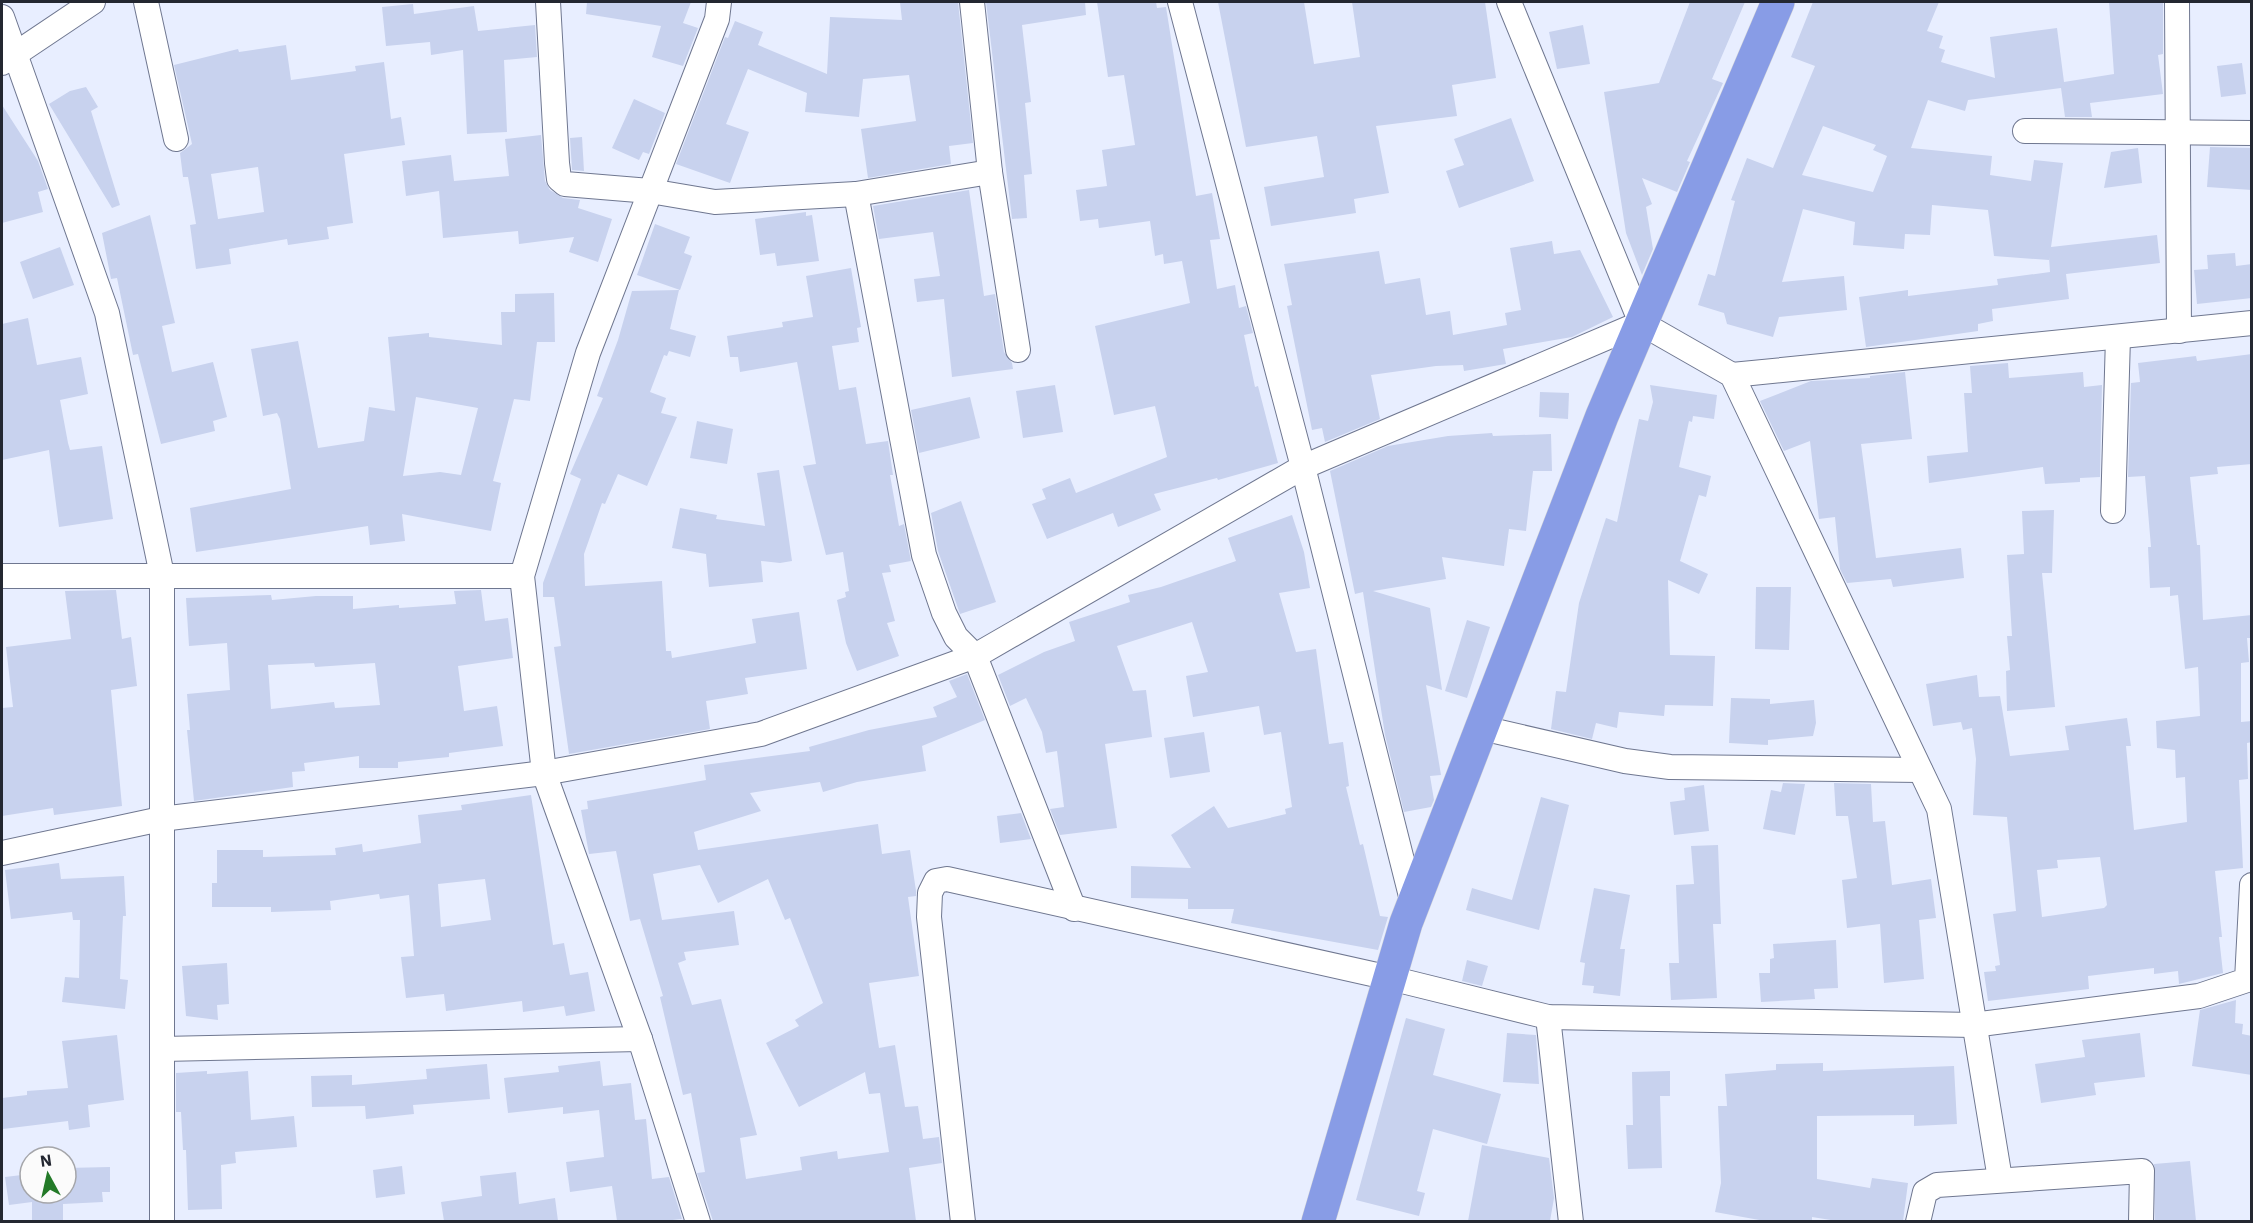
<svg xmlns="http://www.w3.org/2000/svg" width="2253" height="1223" font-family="'IBM Plex Sans',sans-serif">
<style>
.building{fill:#c8d2ee;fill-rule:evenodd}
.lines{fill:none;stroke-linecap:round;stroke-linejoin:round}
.minor-casing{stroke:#6f7790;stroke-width:26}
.trunk-casing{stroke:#d3d4d6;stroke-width:34}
.minor{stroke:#fff;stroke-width:24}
.trunk{stroke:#889ce6;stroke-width:33}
</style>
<rect width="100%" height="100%" fill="#e8eeff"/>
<!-- building -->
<g class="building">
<path d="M587,2H691L683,23L698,28L683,66L652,57L661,26L586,14Z"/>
<path d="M900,2H958L973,143L949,146L951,164L868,178L861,129L916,121L909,75L863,79L859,117L805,112L807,93L748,69L726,124L749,132L730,183L676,164L725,37L728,38L735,21L763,32L758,45L827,74L830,17L902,20Z"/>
<path d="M986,2H1085L1086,15L1022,25L1031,102L1025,103L1032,174L1024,175L1027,218L1012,219Z"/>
<path d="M1097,2H1156L1157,8L1166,7L1196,196L1212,193L1220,239L1210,240L1217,289L1235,285L1239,308L1246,306L1253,333L1244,335L1255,387L1258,386L1278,463L1218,480L1217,478L1154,494L1161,510L1118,527L1113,513L1047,539L1032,504L1046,499L1042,489L1070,478L1076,493L1167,457L1155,406L1114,415L1095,326L1190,303L1182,261L1164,264L1163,254L1155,256L1150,221L1099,228L1098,219L1080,221L1076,190L1107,186L1102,150L1135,145L1124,75L1108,77Z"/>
<path d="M1218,2H1304L1314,64L1360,57L1352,2H1485L1496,78L1452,85L1457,116L1376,126L1389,193L1354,199L1356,213L1271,226L1264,187L1324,177L1317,136L1246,147Z"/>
<path d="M1690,2H1745L1712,79L1723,83L1687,161L1690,162L1677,192L1642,178L1652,204L1646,207L1653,249L1642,275L1626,233L1604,92L1659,83Z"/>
<path d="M1813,2H1939L1927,31L1943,36L1939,48L1945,50L1941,62L1995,78L1990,37L2057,28L2064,82L2114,74L2109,2H2163V54L2158,55L2163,94L2090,103L2092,117H2065L2061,88L1968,100L1965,111L1928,100L1911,148L1992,156L1990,175L2031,181L2034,160L2063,163L2051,247L2157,235L2160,263L2066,274L2069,299L1992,309L1993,321L1978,324V331L1866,347L1859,297L1908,290V296L1998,285L1997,279L2050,272L2049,257V260L1994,256L1988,210L1932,205L1930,235L1905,234L1904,249L1853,245L1855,222L1803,209L1782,282L1844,276L1847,310L1779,317L1773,337L1727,324L1724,313L1698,305L1708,274L1715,276L1735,201L1731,200L1747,158L1773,168L1815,66L1791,57ZM1823,126L1876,145L1873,150L1887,156L1873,192L1802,175Z"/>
<path d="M413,4L414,14L474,6L478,31L535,25L537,57L504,60L507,132L467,134L463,50L431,55L430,42L386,46L382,7Z"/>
<path d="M1583,25L1590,64L1557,69L1549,32Z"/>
<path d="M286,45L291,80L356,71L355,66L384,62L391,119L401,117L405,145L344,154L353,223L327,227L329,239L288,245L287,239L229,249L231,264L196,269L190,225L196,224L188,177H183L180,153L192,144L174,65L238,49L239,52ZM258,167L264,212L218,219L211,174Z"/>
<path d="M2242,63L2246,94L2221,97L2217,66Z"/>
<path d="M86,87L98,107L91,111L120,205L112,208L49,104L70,91Z"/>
<path d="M634,99L665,113L649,154L643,152L639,160L612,148Z"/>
<path d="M2,105L38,161L48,189L38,192L43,212L2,223Z"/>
<path d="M1511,118L1534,181L1459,208L1446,171L1464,165L1454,139Z"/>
<path d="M541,135L545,181L550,190L563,198L580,200L578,208L612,219L598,262L569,252L574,237L519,244L518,231L443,238L439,191L406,196L402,161L451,155L454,181L509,176L505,139Z"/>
<path d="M582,137L584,171L572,170L570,138Z"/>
<path d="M2210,147L2252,148V190L2207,187Z"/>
<path d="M2138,148L2142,183L2104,188L2111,152Z"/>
<path d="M969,190L984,296L995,294L1004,352L1012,363L1013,369L952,377L944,299L917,302L914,279L940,276L933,232L879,239L873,206Z"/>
<path d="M806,212V216L812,215L819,261L777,266L775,253L760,255L755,219Z"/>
<path d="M150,215L175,323L162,326L172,372L213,362L227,417L213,421L215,431L161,444L138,354L133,355L117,278L111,279L102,233Z"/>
<path d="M655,224L690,237L684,253L692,256L680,290L637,275Z"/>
<path d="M1552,241L1554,254L1580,250L1613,317L1572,337L1503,349L1506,364L1464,371L1463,365L1436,366L1371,375L1380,419L1325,442L1322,428L1312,430L1287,306L1292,305L1284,264L1379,251L1385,284L1420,278L1426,315L1450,311L1453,335L1507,325L1505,313L1521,310L1510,248Z"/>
<path d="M60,247L74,285L33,299L20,262Z"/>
<path d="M2235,253L2236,266L2252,264V298L2197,304L2194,270L2208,269L2207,255Z"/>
<path d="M851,268L861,327L857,328L859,342L832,346L839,390L856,387L866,444L888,441L893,475H890L899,526L904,524L911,561L889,565L891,572L882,573L895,621L887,623L899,656L857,671L846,643L837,600L846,597L845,592L849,591L843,552L826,555L803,466L816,464L797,362L740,372L738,357H730L727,336L783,327L782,322L813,317L806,276Z"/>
<path d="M679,290L670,329L696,336L690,357L669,351L667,356L664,355L650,392L666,398L661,413L677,417L647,486L618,474L605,504L602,503L584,554L585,586L662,581L666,651H671L672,658L756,643L752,619L799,612L807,669L745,678L748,694L706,701L710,729L569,754L554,647L561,646L554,597H543V583L581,479L570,474L603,398L597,396L618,340L632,291Z"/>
<path d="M554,293L555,342H537L530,401L514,399L493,481L501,483L491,531L402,514L405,541L370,545L368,526L196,552L190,508L291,489L280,419L277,413L263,416L251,349L298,341L318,448L364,441L369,407L395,411L388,337L429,333V337L502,345L501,312H515V294ZM416,397L478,408L461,475L440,472L403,476Z"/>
<path d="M28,318L37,365L81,357L88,394L60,400L68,443L70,450L102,446L113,519L59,527L49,450L2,460V324Z"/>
<path d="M2252,354V464L2217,467L2218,474L2190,477L2197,545H2200L2203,620L2252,615V638H2247L2249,662L2241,663V722L2252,721V742L2247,743L2248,779L2239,780L2243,868L2215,871L2222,937H2219L2223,973L2179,984L2178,971L2154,974V968L2088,976L2089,989L1988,1001L1984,972L1996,971L1995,966L2000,965L1993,914L2016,911L2007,817L1973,815L1976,759L1972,728L1963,730L1961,722L1933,726L1926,684L1977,675L1979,697L2000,696L2010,756L2069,750L2065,726L2127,718L2131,746H2126L2134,830L2187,822L2185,777L2176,778L2175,750L2157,748L2156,721L2200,716L2198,667L2185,669L2178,595L2170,596V587L2150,588L2148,547H2151L2145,476L2128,477L2131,383L2140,382L2138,363L2196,356L2197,361ZM2100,857L2107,905L2104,908L2042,917L2037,870L2058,868L2057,860Z"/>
<path d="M2008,363L2009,378L2083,372L2084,387L2102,385L2100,477L2080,478V482L2045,484L2043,467L1929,483L1927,456L1968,452L1964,393H1972L1970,366Z"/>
<path d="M1905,372L1912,439L1861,444L1876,558L1961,548L1964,578L1893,587L1891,579L1847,583L1840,569L1835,517L1819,519L1810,441L1784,451L1760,401L1811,381L1870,378V376Z"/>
<path d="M1055,385L1063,432L1023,438L1016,391Z"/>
<path d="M1650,385L1717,395L1714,419L1693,416L1692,422L1689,421L1679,467L1711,476L1706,497L1699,495L1680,561L1708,574L1699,594L1668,580L1670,655L1715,656L1713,706L1665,705L1664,716L1619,712L1617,728L1596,723L1592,739L1551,729L1556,691L1566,692L1579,603L1606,518L1617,522L1639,419L1648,421L1653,402Z"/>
<path d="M1540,392L1569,393L1568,419L1539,417Z"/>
<path d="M970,397L980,438L919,453L911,410Z"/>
<path d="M697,421L733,429L727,464L690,458Z"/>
<path d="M1492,433L1493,436L1551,434L1552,471H1533L1526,531L1509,529L1504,566L1442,557L1446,579L1373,591L1430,608L1442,690L1426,685L1441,775L1430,776L1434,800L1431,807L1404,812L1385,735L1363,592L1355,594L1330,471L1388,446L1448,436Z"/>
<path d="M779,470L792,561L780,563L761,561L763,582L709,587L706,554L672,548L680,508L717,515L716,519L765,526L757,473Z"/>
<path d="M961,501L996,602L960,614L938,551L931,513Z"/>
<path d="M2054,510L2052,573H2042L2055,707L2007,711L2006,671L2010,670L2007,636H2012L2007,555L2024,554L2022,511Z"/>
<path d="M1292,515L1304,552L1310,588L1279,593L1296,652L1316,649L1329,744L1343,742L1349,786L1346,787L1360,845L1363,844L1380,916L1388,917L1378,950L1231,923L1234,909H1188V899L1131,898V866L1191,868L1171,835L1214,806L1228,828L1286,814L1285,809L1292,807L1281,732L1264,735L1259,706L1193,717L1186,676L1208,672L1192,622L1117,646L1133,691L1146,690L1152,737L1105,744L1117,828L1060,835L1050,809L1064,807L1057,751L1046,753L1042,732L1026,698L1010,706L998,675L1044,652L1075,641L1069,622L1130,602L1128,595L1161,587L1236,561L1228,538Z"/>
<path d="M1756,587H1791L1789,650L1755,649Z"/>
<path d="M116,590L122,639L131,637L137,686L111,690L122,806L54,815L53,808L2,816V708L13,707L6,647L71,639L65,591Z"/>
<path d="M481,590L485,621L508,618L513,658L458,666L464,711L497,706L503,746L449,753V757L398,762V768H359V756L304,763L305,771L292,772L293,787L194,801L187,730H190L187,694L230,690L227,643L189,646L186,598L271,595L272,600L316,596H353V609L399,605V608L456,604L454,591ZM314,663L315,667L375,663L380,705L335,708L334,702L271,709L268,665Z"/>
<path d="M1467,620L1490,627L1467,698L1445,691Z"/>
<path d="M967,674L985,720L922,746L926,771L857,782L823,792L820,782L750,793L761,811L694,832L698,850L878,824L882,854L910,850L916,891V896L908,897L919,976L869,983L879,1048L895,1045L905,1107L918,1106L923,1139L939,1137L942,1163L909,1168L916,1221H713L697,1173L705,1172L691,1093L683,1095L660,997L663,996L640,919L630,921L616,851L589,854L581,810L588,809L587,801L706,780L704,765L810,751L809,747L869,730L937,717L933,707L957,697L949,681ZM700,865L718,903L768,879L785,920L790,918L823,1003L795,1020L799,1026L766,1043L799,1107L865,1072L869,1094L880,1093L889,1152L838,1159L837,1151L800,1157L802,1170L746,1179L740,1138L757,1135L721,999L692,1005L678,963L686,960L684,952L739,945L734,911L662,920L653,874Z"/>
<path d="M1731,698L1770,699V704L1814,700L1816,723L1813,736L1768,740V745L1729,743Z"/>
<path d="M1204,732L1210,772L1170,778L1164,738Z"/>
<path d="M1783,783L1805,784L1795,835L1763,829L1771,790L1781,792Z"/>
<path d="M1834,783L1871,784L1873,822L1885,821L1892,885L1931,879L1936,918L1919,920L1924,979L1884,983L1880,924L1847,928L1842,880L1857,878L1848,816H1836Z"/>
<path d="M1704,785L1709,831L1674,835L1670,802L1685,800L1684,788Z"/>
<path d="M531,795L553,945L564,943L570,975L588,972L595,1011L566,1016L564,1006L523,1012L522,1001L446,1011L444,994L406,998L401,957L414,956L409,895L380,899L379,894L330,901L331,910L271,912V907H212V883H217V850H263V857L336,855L335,848L362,844L363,852L421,843L418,815L462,810L461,805ZM485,879L491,920L441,927L438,884Z"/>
<path d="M1541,797L1569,805L1539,930L1466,910L1472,888L1512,900Z"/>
<path d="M1021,813L1031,839L1000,843L997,816Z"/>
<path d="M1718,845L1721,924H1713L1717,998L1671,1000L1669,963H1679L1676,885L1694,884L1691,846Z"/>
<path d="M59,863L61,879L124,876L126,916H123L120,979L128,980L125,1009L62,1002L65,977L79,978L80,920H73L72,912L11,919L5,870Z"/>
<path d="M1594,888L1630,895L1620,949H1625L1620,996L1593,993L1594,986L1582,985L1585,963L1580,962Z"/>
<path d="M1836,940L1838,988L1814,989L1815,999L1761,1002L1759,973H1770V959L1774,958L1773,944Z"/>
<path d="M1467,960L1488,966L1482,986L1462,981Z"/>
<path d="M227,963L229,1004L217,1005L218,1020L186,1016L182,966Z"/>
<path d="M2236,1000L2235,1023L2243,1024L2242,1034L2252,1036V1075L2192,1066L2200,1010Z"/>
<path d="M1406,1018L1445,1029L1433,1075L1501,1094L1487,1144L1433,1129L1417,1191L1425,1193L1419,1216L1356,1200Z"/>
<path d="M1507,1033L1536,1035L1539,1084L1503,1082Z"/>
<path d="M2140,1033L2145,1077L2094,1083L2096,1095L2041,1103L2035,1064L2085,1057L2082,1040Z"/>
<path d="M117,1035L124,1100L88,1105L90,1127L69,1130L68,1121L3,1129L2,1098L27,1095V1091L68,1088L62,1041Z"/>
<path d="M600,1061L603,1086L631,1083L635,1120L646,1119L652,1179L669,1177L682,1219L663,1221H617L612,1186L570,1192L566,1162L604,1157L599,1110L563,1114V1107L508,1113L504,1078L559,1072L558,1066Z"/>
<path d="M1823,1063V1071L1954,1066L1957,1124L1914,1126V1115L1817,1116V1179L1870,1188L1872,1178L1908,1183L1903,1221H1837L1812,1217V1221H1765L1715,1212L1721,1183L1718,1106H1727L1725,1074L1776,1070V1064Z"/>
<path d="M487,1064L490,1099L413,1105L414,1114L366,1119L365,1106L312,1107L311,1076L352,1075V1085L427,1079L426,1069Z"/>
<path d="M207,1071V1074L248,1071L251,1120L294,1116L297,1147L235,1152L236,1163L221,1165L222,1209L188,1210L186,1150H183L181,1112H176V1073Z"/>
<path d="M1670,1071V1096H1660L1662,1168L1628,1169L1626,1125H1633L1632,1072Z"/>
<path d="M1482,1145L1549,1158L1554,1198L1550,1221H1468Z"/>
<path d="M2190,1161L2196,1221H2155L2154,1164Z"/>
<path d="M402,1166L405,1194L376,1198L373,1170Z"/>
<path d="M110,1167V1192H102L103,1202L63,1204V1221H32V1202L9,1205L5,1177L30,1174V1193H66V1168Z"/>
<path d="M516,1172L519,1204L555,1198L558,1221H444L441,1202L482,1196L480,1176Z"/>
</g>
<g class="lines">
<defs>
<g id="minor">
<path d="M146,2L176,139"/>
<path d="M548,2L557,163L559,179L565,184L650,191L715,202L856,194L990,172"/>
<path d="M972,2L990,172L1018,350"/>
<path d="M1180,2L1303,467L1413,904"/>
<path d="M1509,2L1641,323L1732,375L1939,809L2000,1179"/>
<path d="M2177,2L2179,331"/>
<path d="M2,17L107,313L162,575V1222"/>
<path d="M2,63L93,2"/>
<path d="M2025,131L2252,133"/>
<path d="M856,194L924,555L944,613L956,637L975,656L1074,909"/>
<path d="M1732,375L2252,323"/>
<path d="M2113,511L2118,337"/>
<path d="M2,576H522"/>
<path d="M1482,728L1625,761L1670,767L1920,770"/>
<path d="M2,853L161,819L544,773L761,734L975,656L1303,467L1641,323"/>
<path d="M1548,1017L1571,1222"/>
<path d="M162,1049L640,1039"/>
<path d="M698,1222L640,1039L544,773L522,576L588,353L717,19L719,2"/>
<path d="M963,1222L929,917L930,893L936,881L947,879L1390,978L1548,1017L1973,1025L2199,996L2247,980L2252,885"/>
<path d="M1918,1222L1925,1192L1937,1185L2142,1171L2141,1222"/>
</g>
<path id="trunk" d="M1318,1222L1406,923L1602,416L1778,2"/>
</defs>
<!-- minor casing -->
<use href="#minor" class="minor-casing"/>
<!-- trunk casing -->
<use href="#trunk" class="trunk-casing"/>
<!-- minor -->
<use href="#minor" class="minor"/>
<!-- trunk -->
<use href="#trunk" class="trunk"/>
</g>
<!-- border -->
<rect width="2253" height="1223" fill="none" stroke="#232731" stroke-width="6"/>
<!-- north arrow -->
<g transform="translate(48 1175) rotate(352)"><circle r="28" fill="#fbfbfb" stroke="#a5a6aa" stroke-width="1.5"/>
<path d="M0-4.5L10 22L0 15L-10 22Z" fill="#237a28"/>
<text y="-9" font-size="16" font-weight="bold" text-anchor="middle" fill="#232731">N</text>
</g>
</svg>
